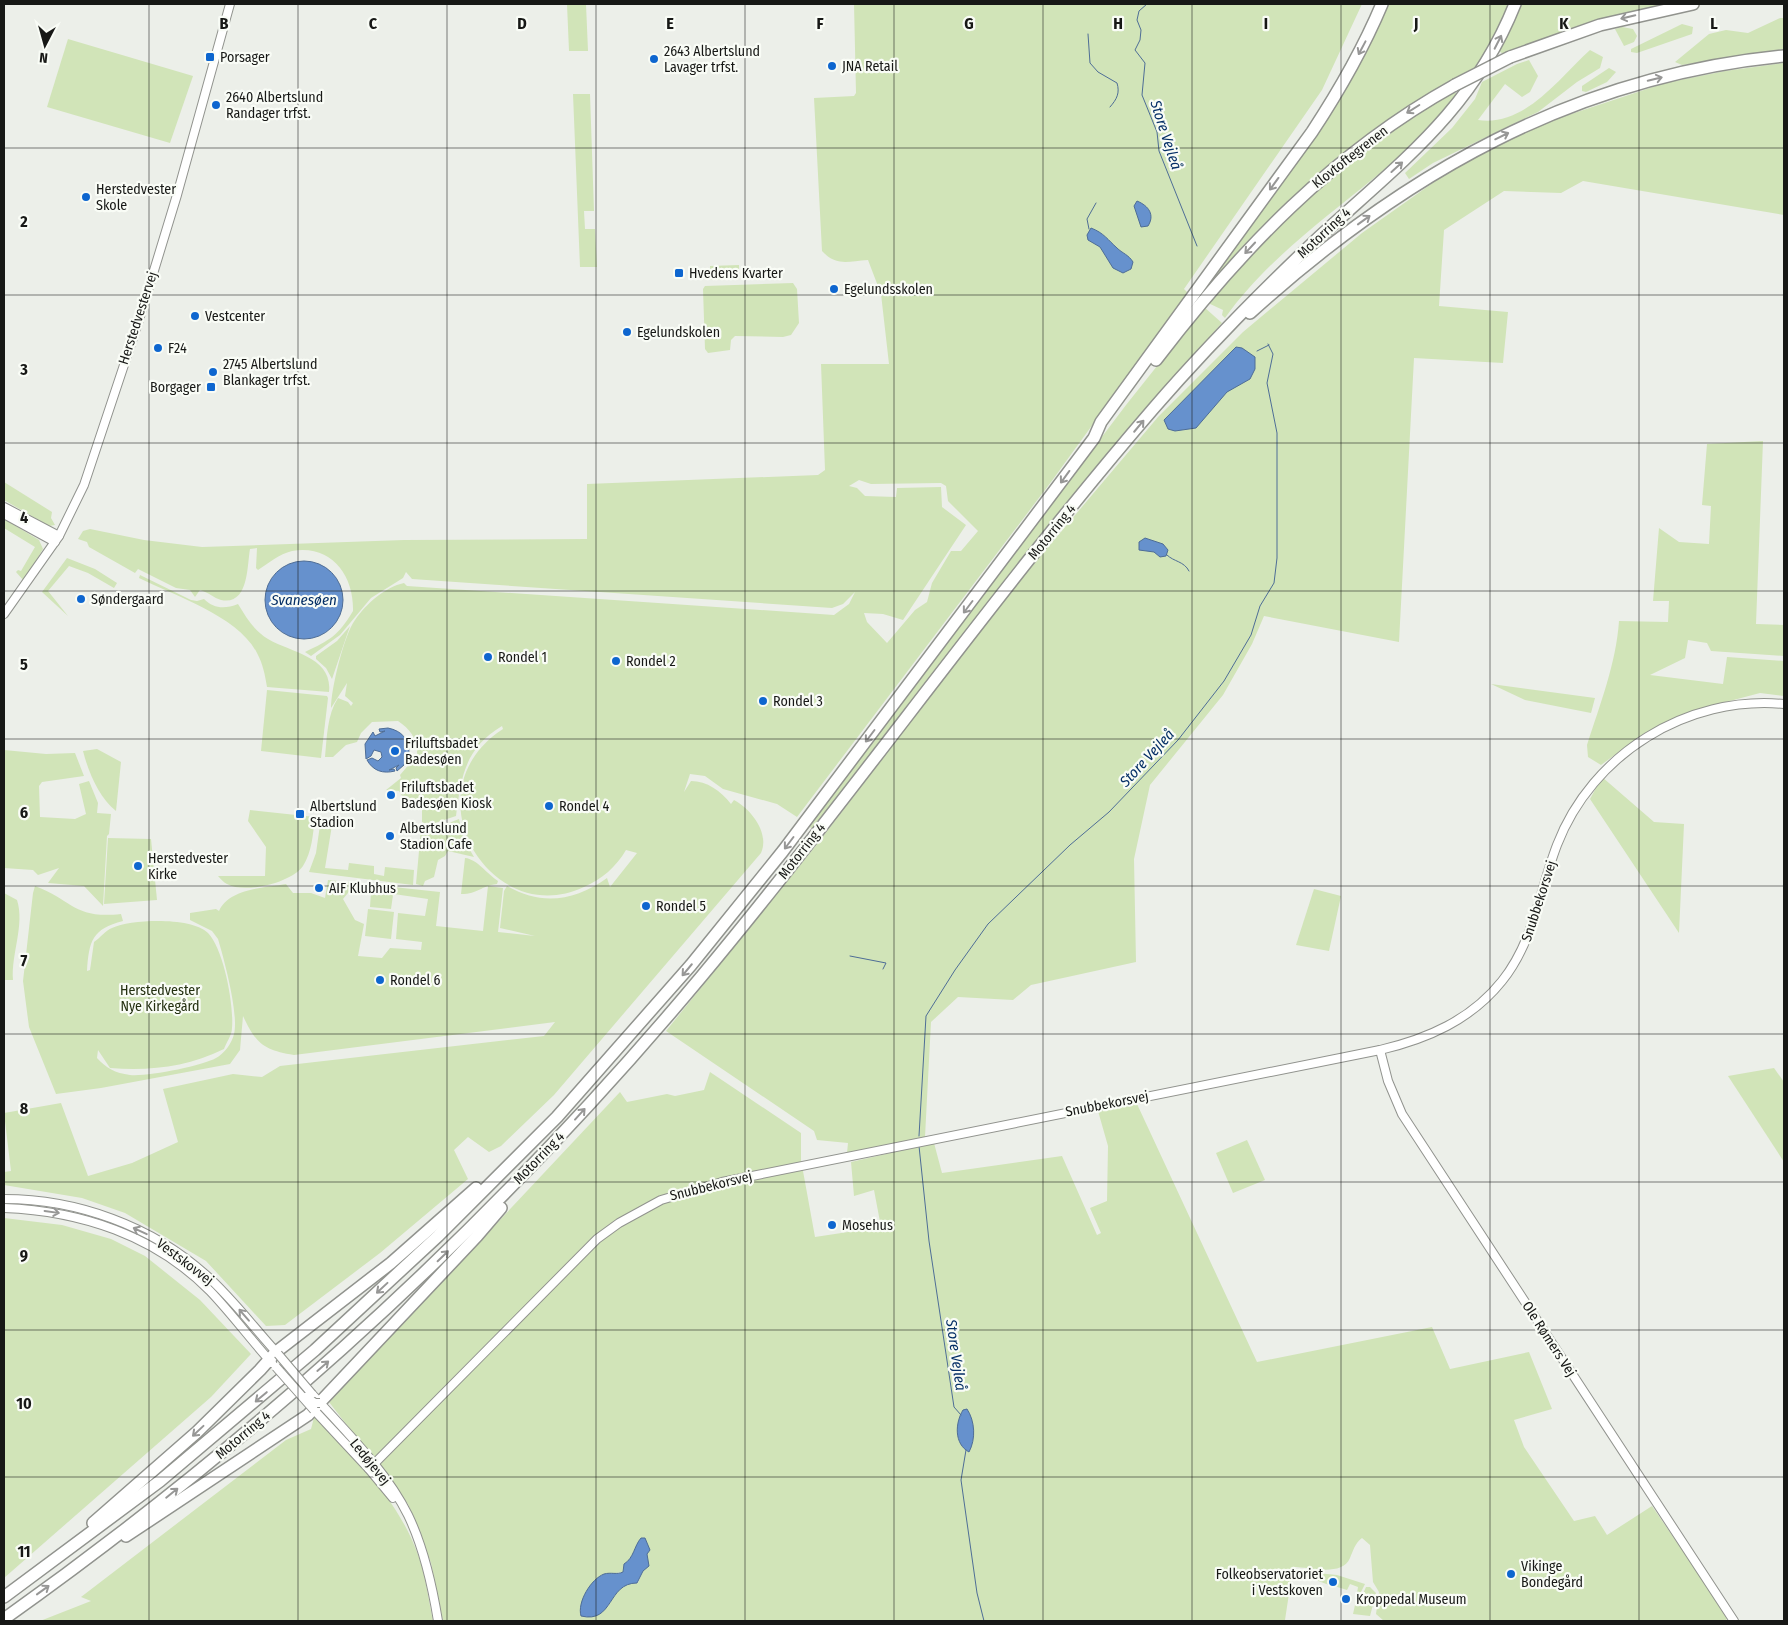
<svg xmlns="http://www.w3.org/2000/svg" width="1788" height="1625" font-family="'Fira Sans Condensed',sans-serif">
<style>
.green{fill:#d1e4b8;fill-rule:evenodd}
.water{fill:#6691cd;stroke:#4e6d96}
.lines{fill:none;stroke-linecap:round;stroke-linejoin:round}
.stream{stroke:#4e6d96;stroke-width:1}
.tertiary-casing{stroke:#91938e;stroke-width:10}
.motorway-casing{stroke:#91938e;stroke-width:14}
.tertiary{stroke:#fff;stroke-width:8}
.motorway{stroke:#fff;stroke-width:11}
.tertiary-bridge-casing{stroke:#91938e;stroke-width:10;stroke-linecap:butt}
.motorway-bridge-casing{stroke:#91938e;stroke-width:14;stroke-linecap:butt}
.tertiary-bridge{stroke:#fff;stroke-width:8}
.motorway-bridge{stroke:#fff;stroke-width:11}
.oneway{stroke:#979796}
.grid{fill:none;stroke:#171816;stroke-width:1;stroke-opacity:0.55}
.poi-dot{fill:#0e66cf;stroke:#f9fcf6;stroke-width:2}
.labels{text-anchor:middle;dominant-baseline:central;stroke-width:4.5;stroke-linejoin:round;paint-order:stroke}
.poi-label{font-size:14px;fill:#171816;stroke:#f9fcf6;text-anchor:start}
.street-label{font-size:14px;fill:#171816;stroke:#f9fcf6}
.park-label{font-size:14px;fill:#243011;stroke:#f9fcf6}
.water-label{font-size:15px;font-style:italic;fill:#052f66;stroke:#f9fcf6}
.grid-label{font-size:16px;text-anchor:middle;font-weight:bold;fill:#171816;stroke:#f9fcf6;stroke-width:4.5;stroke-linejoin:round;paint-order:stroke}
</style>
<rect width="100%" height="100%" fill="#ecefe9"/>
<!-- green -->
<g class="green">
<path d="M567,4H586L588,51H569Z"/>
<path d="M854,4H1362L1322,90L1184,289L1188,293L1051,482L797,817L777,804L723,789L705,776L690,774L684,792L691,781C707,781 721,791 731,804L734,800C751,809 770,833 761,853L554,1095L501,1146L489,1152L468,1137L454,1150L468,1179L380,1253L285,1325L266,1326L206,1261L125,1213L82,1198L4,1185V1172L11,1171L4,1113L61,1103L88,1176L132,1163L178,1142L163,1089L233,1074L262,1077L280,1066L544,1036L555,1022L294,1055C264,1050 256,1044 243,1016L240,1050L230,1064L101,1088L56,1094L29,1027L23,981L33,893L35,886C74,901 74,919 121,914L123,921C92,929 89,941 87,971L90,970L94,942C100,938 106,930 112,928C132,919 192,917 208,933C224,950 234,1005 232,1028C232,1035 226,1043 224,1049C187,1067 151,1071 110,1068L98,1050L97,1058C106,1068 115,1073 130,1075C146,1077 202,1066 216,1058C224,1054 232,1043 234,1034C239,1014 224,959 218,939L212,931L190,920V913L216,909L219,911C229,888 265,888 286,884L293,893H311L325,898L328,880L440,892L436,926L483,931L488,886L503,888L498,932L535,936L500,928L504,891L507,886C541,906 575,901 607,878L610,887L637,853L626,850C616,867 602,879 584,887C490,931 407,791 503,729L502,726C465,748 461,777 456,816L429,825L422,822V789L420,791L419,800L406,802L399,791L386,790L401,778L400,775L417,755C418,739 410,729 398,721L372,722L361,733L357,742L346,745L333,757H325C327,737 327,715 338,698L348,702L351,706L353,703L345,696L347,683L331,708C331,689 344,635 355,620C366,604 385,587 404,583L407,586L834,615L849,604L855,592L843,604L832,608L412,579L406,572L403,578L371,598L340,635L311,656L305,652C330,640 338,636 353,611C354,575 331,544 292,551C279,554 269,563 258,570L256,568L257,548L250,549C247,565 249,606 221,600C214,598 208,592 200,590L195,597L190,590L176,588L138,569L135,573L89,547L87,542L78,539L83,531L90,529L144,540L202,547L404,540L587,539V484L818,475L825,470L821,364H889L881,294L868,260C848,261 837,267 822,251L814,98L854,96L856,93ZM859,480L871,484L941,483L946,486L948,501L978,531L961,551H951L932,583L927,602L915,610L887,643L867,622L864,613L883,614L903,620L966,525L942,507L941,487L897,488L896,497L865,496L857,488L849,486ZM352,888L378,892H371L370,907L391,909L393,895L380,892L428,899L425,916L398,913L396,939L422,942L421,950L390,948L382,958L358,956L364,924L355,920L343,899Z"/>
<path d="M1386,4H1512L1484,62L1417,101L1333,161L1268,221L1201,296L1198,293L1305,146Z"/>
<path d="M1520,4H1665L1594,21L1503,54L1499,51Z"/>
<path d="M1780,18H1784V49L1682,65L1675,62L1709,34L1726,30L1748,33Z"/>
<path d="M1682,24L1693,27L1692,34L1637,53L1631,52V49Z"/>
<path d="M1622,27L1633,29L1637,36L1634,42L1624,46L1615,29Z"/>
<path d="M68,39L193,76L170,143L47,107Z"/>
<path d="M1590,50L1603,57L1600,68L1577,82L1538,112L1433,163L1409,179L1405,173L1452,128L1475,99L1482,82L1517,64L1529,60L1538,76L1530,92L1522,97L1505,84L1478,120C1525,127 1559,78 1590,50Z"/>
<path d="M1784,63V215L1583,181L1561,193L1504,191L1444,230L1439,306L1508,312L1503,363L1414,358L1399,642L1264,616L1252,644L1223,695L1150,785L1134,859L1136,962L1031,985L1013,1000L958,997L931,1022L925,1137L847,1153L848,1143L817,1140L814,1131L666,1031L818,843L1010,592L1158,417L1243,332L1362,233L1458,165L1541,124L1665,83L1725,71Z"/>
<path d="M1609,68L1616,72L1607,82L1586,92L1582,91V86Z"/>
<path d="M1453,93H1461C1395,178 1288,229 1225,318L1222,315L1223,310L1208,303L1239,267L1324,181L1399,122Z"/>
<path d="M573,94H590L594,211H584L585,229H595L597,267H580Z"/>
<path d="M739,265V279L711,280L710,266Z"/>
<path d="M793,283L797,289L799,323L791,335L783,337L735,336L731,340L730,350L708,353L705,349L703,289L705,286Z"/>
<path d="M1204,307L1222,323L1221,324L1093,471L957,642L813,829L808,826L1126,405Z"/>
<path d="M1763,441L1756,624L1784,625V656L1711,651L1707,643L1688,640L1685,658L1650,675L1723,684L1727,657L1784,661V696L1760,693L1692,711L1646,732L1601,765L1588,757L1587,745C1600,704 1616,664 1619,621L1668,622L1669,601H1653L1659,528L1679,542L1709,544L1711,506L1702,505L1707,444Z"/>
<path d="M4,482L52,512L51,518L55,525L49,526L4,500Z"/>
<path d="M4,519L39,540L43,549L24,581L16,572L18,570L21,571L35,547L4,528Z"/>
<path d="M67,558L95,569L117,583L114,588L88,573L69,566L48,591L68,616L42,592Z"/>
<path d="M140,575L191,600L197,601L204,599C214,609 225,609 238,604C246,617 254,631 268,639C292,653 333,657 329,692L267,687C265,675 263,664 257,653C238,616 175,596 139,578Z"/>
<path d="M350,626L332,679L326,668L316,659V656L337,641Z"/>
<path d="M1491,684L1595,698L1591,713L1525,700Z"/>
<path d="M267,690L327,696L328,698L321,758L261,751Z"/>
<path d="M97,749L121,762L116,811C99,798 88,771 83,751Z"/>
<path d="M4,750L46,754L75,753L84,776L42,782L39,786L40,817L75,819L86,814L79,784L89,781L98,803L97,813L111,814L109,834L107,836L103,906L84,886L48,883L59,868L38,875L33,870L4,868Z"/>
<path d="M1602,777L1654,822L1684,824L1679,933L1590,799Z"/>
<path d="M250,810L315,817C313,834 312,852 303,866C291,883 245,894 227,884C224,883 221,879 218,876H265L266,847L248,821Z"/>
<path d="M321,818L333,819L325,868L348,870L349,863L374,866V874L384,876L385,867L414,870L413,885L309,872L316,853Z"/>
<path d="M459,819L464,840L474,857L448,851L445,856L438,860L434,877L425,881L423,886L416,884L421,829L431,830Z"/>
<path d="M108,838L151,839L157,900L104,904Z"/>
<path d="M465,858C477,859 487,874 498,881L497,884C480,886 479,894 461,894Z"/>
<path d="M1314,889L1341,896L1329,951L1296,945Z"/>
<path d="M4,893L17,900C25,925 11,954 13,980H4Z"/>
<path d="M368,909L394,912L391,939L365,936Z"/>
<path d="M1774,1068L1784,1082V1162L1728,1076Z"/>
<path d="M710,1072L801,1133V1160L815,1237L881,1227L874,1190L854,1196L851,1162L934,1143L942,1173L1062,1156L1097,1235L1101,1233L1090,1208L1107,1201L1108,1146L1098,1111L1137,1104L1257,1362L1432,1327L1450,1369L1529,1352L1552,1409L1514,1420L1524,1447L1574,1521L1595,1516L1607,1535L1652,1506L1728,1617L1726,1620L1730,1621H1384L1376,1614L1379,1592L1373,1582L1370,1545L1362,1538C1355,1543 1353,1551 1350,1558C1342,1577 1310,1567 1293,1567L1285,1620L1287,1621H443L431,1563L408,1504L329,1402L620,1092L627,1102L667,1094L675,1096L704,1090ZM648,1558L638,1583C622,1583 614,1594 608,1607L595,1582L602,1575L623,1572L624,1564L630,1560Z"/>
<path d="M1247,1140L1265,1180L1233,1193L1216,1153Z"/>
<path d="M4,1218L62,1225L111,1239L145,1256L200,1300L251,1354L211,1397L4,1578Z"/>
<path d="M315,1414C352,1455 394,1495 415,1547C425,1570 428,1597 433,1621H40L91,1601L81,1597L286,1440L311,1429Z"/>
<path d="M1307,1572L1337,1575L1365,1584L1361,1592L1357,1593L1358,1587L1350,1584L1347,1590L1334,1586V1579L1331,1578L1329,1585L1313,1579V1574H1310L1309,1578L1302,1576Z"/>
<path d="M1366,1587H1370L1376,1593L1370,1616L1353,1614L1355,1605H1363L1364,1599L1361,1598Z"/>
</g>
<!-- water -->
<g class="water">
<path d="M1137,201C1149,206 1155,215 1148,226L1141,227L1134,206Z"/>
<path d="M1091,228C1104,233 1108,240 1117,248C1122,253 1129,255 1133,262L1131,269L1123,273L1113,268L1100,247L1088,240L1087,235Z"/>
<path d="M1236,347L1242,348L1255,357V369L1250,379L1227,392L1196,428L1175,431L1168,429L1164,420Z"/>
<path d="M1145,538L1163,544L1168,550L1166,556L1160,557L1154,552L1139,550V542Z"/>
<circle cx="304" cy="600" r="39"/>
<path d="M388,728C402,731 409,739 409,753L404,765L397,771L396,768L399,765L389,770L394,769L395,771C383,774 373,771 367,760L372,758L378,761L382,757L381,752L374,750L371,756L366,759L365,744L373,732L375,736L385,731L380,732L379,729Z"/>
<path d="M967,1409C975,1421 976,1439 969,1452C954,1444 955,1423 963,1410Z"/>
<path d="M641,1538H645L650,1550L647,1554L649,1566L643,1571L637,1583C607,1583 614,1624 581,1616C577,1602 591,1579 604,1574C611,1572 617,1575 623,1572L624,1564C634,1558 634,1546 641,1538Z"/>
</g>
<g class="lines">
<!-- stream -->
<g class="stream">
<path d="M1147,4L1139,11L1137,20L1141,30L1140,40L1135,50L1145,63L1142,95L1157,132L1159,151L1197,246"/>
<path d="M1088,34L1090,63L1098,72L1117,83C1120,93 1117,99 1110,107"/>
<path d="M1089,229L1087,219L1096,203"/>
<path d="M1257,351L1269,345"/>
<path d="M1167,555C1174,562 1184,561 1189,571"/>
<path d="M850,956L886,963L883,969"/>
<path d="M919,1136L926,1016L955,970L988,924L1070,845L1109,812L1178,740L1224,681L1251,635L1260,606L1274,583L1277,558V433L1267,383L1273,354L1268,344"/>
<path d="M919,1146L929,1241L954,1407L961,1415"/>
<path d="M966,1450L961,1480L977,1593L984,1621"/>
</g>
<defs>
<g id="tertiary">
<path d="M4,507L59,536"/>
<path d="M4,514L55,542"/>
<path d="M4,614L59,536L84,485L138,323L177,195L230,4"/>
<path d="M1380,1050L1388,1081L1402,1114L1734,1621"/>
<path d="M4,1199C77,1199 152,1226 206,1275C233,1299 254,1328 278,1354"/>
<path d="M4,1208C80,1211 155,1235 210,1291C232,1314 251,1340 272,1363"/>
<path d="M312,1394C346,1432 385,1469 408,1515C424,1548 432,1584 438,1621"/>
<path d="M314,1410L369,1469L393,1498"/>
<path d="M369,1469L597,1239L619,1223L661,1200L722,1182L1380,1050C1427,1039 1471,1020 1502,981C1534,941 1539,892 1557,845C1592,754 1687,695 1784,704"/>
</g>
<g id="motorway">
<path d="M1510,57L1600,25L1693,4"/>
<path d="M1250,313C1403,174 1575,76 1784,56"/>
<path d="M1156,360C1239,251 1334,152 1455,85"/>
<path d="M93,1523L197,1432L260,1370L276,1352L391,1263L476,1188"/>
<path d="M126,1536L308,1415L477,1236L501,1208"/>
<path d="M4,1597L160,1481L315,1350L438,1236L557,1117L691,965L783,851L1094,438L1101,422L1312,132C1339,91 1363,49 1382,4"/>
<path d="M4,1619C263,1435 497,1221 701,977C856,791 995,592 1153,409C1204,350 1259,294 1316,240C1398,164 1472,112 1515,4"/>
</g>
</defs>
<!-- tertiary casing -->
<use href="#tertiary" class="tertiary-casing"/>
<!-- motorway casing -->
<use href="#motorway" class="motorway-casing"/>
<!-- tertiary -->
<use href="#tertiary" class="tertiary"/>
<!-- motorway -->
<use href="#motorway" class="motorway"/>
<defs>
<g id="tertiary-bridge">
<path d="M278,1354L312,1394"/>
<path d="M276,1367L314,1410"/>
<path d="M306,1397L315,1403H320"/>
</g>
<path id="motorway-bridge" d="M1455,85L1510,57"/>
</defs>
<!-- tertiary-bridge casing -->
<use href="#tertiary-bridge" class="tertiary-bridge-casing"/>
<!-- motorway-bridge casing -->
<use href="#motorway-bridge" class="motorway-bridge-casing"/>
<!-- tertiary-bridge -->
<use href="#tertiary-bridge" class="tertiary-bridge"/>
<!-- motorway-bridge -->
<use href="#motorway-bridge" class="motorway-bridge"/>
</g>
<!-- one-way arrows -->
<defs><path id="oneway-shaft" d="M-6 0H5M1.5-3L5.5 0L1.5 3" fill="none" stroke-width="1.6" stroke-linecap="round" stroke-linejoin="round" transform="scale(1.25)"/></defs>
<g class="oneway">
<use href="#oneway-shaft" transform="translate(1628 17) rotate(166)"/>
<use href="#oneway-shaft" transform="translate(1498 42) rotate(-63)"/>
<use href="#oneway-shaft" transform="translate(1362 48) rotate(118)"/>
<use href="#oneway-shaft" transform="translate(1655 79) rotate(-14)"/>
<use href="#oneway-shaft" transform="translate(1413 109) rotate(148)"/>
<use href="#oneway-shaft" transform="translate(1502 136) rotate(-26)"/>
<use href="#oneway-shaft" transform="translate(1397 167) rotate(-42)"/>
<use href="#oneway-shaft" transform="translate(1274 184) rotate(126)"/>
<use href="#oneway-shaft" transform="translate(1364 220) rotate(-36)"/>
<use href="#oneway-shaft" transform="translate(1250 248) rotate(133)"/>
<use href="#oneway-shaft" transform="translate(1139 426) rotate(-50)"/>
<use href="#oneway-shaft" transform="translate(1065 477) rotate(126)"/>
<use href="#oneway-shaft" transform="translate(968 607) rotate(127)"/>
<use href="#oneway-shaft" transform="translate(870 736) rotate(127)"/>
<use href="#oneway-shaft" transform="translate(789 843) rotate(127)"/>
<use href="#oneway-shaft" transform="translate(687 970) rotate(130)"/>
<use href="#oneway-shaft" transform="translate(580 1114) rotate(-48)"/>
<use href="#oneway-shaft" transform="translate(52 1212) rotate(8)"/>
<use href="#oneway-shaft" transform="translate(140 1231) rotate(-155)"/>
<use href="#oneway-shaft" transform="translate(443 1256) rotate(-44)"/>
<use href="#oneway-shaft" transform="translate(382 1288) rotate(137)"/>
<use href="#oneway-shaft" transform="translate(244 1315) rotate(-131)"/>
<use href="#oneway-shaft" transform="translate(323 1366) rotate(-41)"/>
<use href="#oneway-shaft" transform="translate(261 1397) rotate(140)"/>
<use href="#oneway-shaft" transform="translate(198 1431) rotate(137)"/>
<use href="#oneway-shaft" transform="translate(172 1493) rotate(-39)"/>
<use href="#oneway-shaft" transform="translate(43 1590) rotate(-36)"/>
</g>
<!-- grid -->
<path class="grid" d="M149,4V1621M298,4V1621M447,4V1621M596,4V1621M745,4V1621M894,4V1621M1043,4V1621M1192,4V1621M1341,4V1621M1490,4V1621M1639,4V1621M4,148H1784M4,295H1784M4,443H1784M4,591H1784M4,739H1784M4,886H1784M4,1034H1784M4,1182H1784M4,1330H1784M4,1477H1784"/>
<!-- markers -->
<g class="poi-dot">
<rect x="205" y="52" width="10" height="10" rx="2.5"/>
<circle cx="654" cy="59" r="5"/>
<circle cx="832" cy="66" r="5"/>
<circle cx="216" cy="105" r="5"/>
<circle cx="86" cy="197" r="5"/>
<rect x="674" y="268" width="10" height="10" rx="2.5"/>
<circle cx="834" cy="289" r="5"/>
<circle cx="195" cy="316" r="5"/>
<circle cx="627" cy="332" r="5"/>
<circle cx="158" cy="348" r="5"/>
<circle cx="213" cy="372" r="5"/>
<rect x="206" y="382" width="10" height="10" rx="2.5"/>
<circle cx="81" cy="599" r="5"/>
<circle cx="488" cy="657" r="5"/>
<circle cx="616" cy="661" r="5"/>
<circle cx="763" cy="701" r="5"/>
<circle cx="395" cy="751" r="5"/>
<circle cx="391" cy="795" r="5"/>
<circle cx="549" cy="806" r="5"/>
<rect x="295" y="809" width="10" height="10" rx="2.5"/>
<circle cx="390" cy="836" r="5"/>
<circle cx="138" cy="866" r="5"/>
<circle cx="319" cy="888" r="5"/>
<circle cx="646" cy="906" r="5"/>
<circle cx="380" cy="980" r="5"/>
<circle cx="832" cy="1225" r="5"/>
<circle cx="1511" cy="1574" r="5"/>
<circle cx="1333" cy="1582" r="5"/>
<circle cx="1346" cy="1599" r="5"/>
</g>
<g class="labels">
<!-- poi labels -->
<g class="poi-label">
<text x="664" y="51">2643 Albertslund<tspan x="664" dy="16">Lavager trfst.</tspan></text>
<text x="220" y="57">Porsager</text>
<text x="842" y="66">JNA Retail</text>
<text x="226" y="97">2640 Albertslund<tspan x="226" dy="16">Randager trfst.</tspan></text>
<text x="96" y="189">Herstedvester<tspan x="96" dy="16">Skole</tspan></text>
<text x="689" y="273">Hvedens Kvarter</text>
<text x="844" y="289">Egelundsskolen</text>
<text x="205" y="316">Vestcenter</text>
<text x="637" y="332">Egelundskolen</text>
<text x="168" y="348">F24</text>
<text x="223" y="364">2745 Albertslund<tspan x="223" dy="16">Blankager trfst.</tspan></text>
<text x="201" y="387" text-anchor="end">Borgager</text>
<text x="91" y="599">Søndergaard</text>
<text x="498" y="657">Rondel 1</text>
<text x="626" y="661">Rondel 2</text>
<text x="773" y="701">Rondel 3</text>
<text x="405" y="743">Friluftsbadet<tspan x="405" dy="16">Badesøen</tspan></text>
<text x="401" y="787">Friluftsbadet<tspan x="401" dy="16">Badesøen Kiosk</tspan></text>
<text x="310" y="806">Albertslund<tspan x="310" dy="16">Stadion</tspan></text>
<text x="559" y="806">Rondel 4</text>
<text x="400" y="828">Albertslund<tspan x="400" dy="16">Stadion Cafe</tspan></text>
<text x="148" y="858">Herstedvester<tspan x="148" dy="16">Kirke</tspan></text>
<text x="329" y="888">AIF Klubhus</text>
<text x="656" y="906">Rondel 5</text>
<text x="390" y="980">Rondel 6</text>
<text x="842" y="1225">Mosehus</text>
<text x="1521" y="1566">Vikinge<tspan x="1521" dy="16">Bondegård</tspan></text>
<text x="1323" y="1574" text-anchor="end">Folkeobservatoriet<tspan x="1323" dy="16">i Vestskoven</tspan></text>
<text x="1356" y="1599">Kroppedal Museum</text>
</g>
<!-- street labels -->
<g class="street-label">
<text transform="translate(1350 157) rotate(-38)">Klovtoftegrenen</text>
<text transform="translate(1324 233) rotate(-43)">Motorring 4</text>
<text transform="translate(138 318) rotate(-72)">Herstedvestervej</text>
<text transform="translate(1052 532) rotate(-51)">Motorring 4</text>
<text transform="translate(802 851) rotate(-52)">Motorring 4</text>
<text transform="translate(1539 901) rotate(-72)">Snubbekorsvej</text>
<text transform="translate(1107 1104) rotate(-11)">Snubbekorsvej</text>
<text transform="translate(539 1158) rotate(-46)">Motorring 4</text>
<text transform="translate(711 1186) rotate(-14)">Snubbekorsvej</text>
<text transform="translate(185 1262) rotate(37)">Vestskovvej</text>
<text transform="translate(1549 1339) rotate(57)">Ole Rømers Vej</text>
<text transform="translate(243 1435) rotate(-40)">Motorring 4</text>
<text transform="translate(370 1462) rotate(51)">Ledøjevej</text>
</g>
<!-- park labels -->
<g class="park-label">
<text x="160" y="990">Herstedvester<tspan x="160" dy="16">Nye Kirkegård</tspan></text>
</g>
<!-- water labels -->
<g class="water-label">
<text transform="translate(1166 135) rotate(72)">Store Vejleå</text>
<text x="304" y="600">Svanesøen</text>
<text transform="translate(1147 758) rotate(-47)">Store Vejleå</text>
<text transform="translate(956 1355) rotate(82)">Store Vejleå</text>
</g>
</g>
<g class="grid-label">
<text x="224" y="29">B</text>
<text x="373" y="29">C</text>
<text x="522" y="29">D</text>
<text x="670" y="29">E</text>
<text x="820" y="29">F</text>
<text x="969" y="29">G</text>
<text x="1118" y="29">H</text>
<text x="1266" y="29">I</text>
<text x="1416" y="29">J</text>
<text x="1564" y="29">K</text>
<text x="1714" y="29">L</text>
<text x="24" y="227">2</text>
<text x="24" y="375">3</text>
<text x="24" y="523">4</text>
<text x="24" y="670">5</text>
<text x="24" y="818">6</text>
<text x="24" y="966">7</text>
<text x="24" y="1114">8</text>
<text x="24" y="1261">9</text>
<text x="24" y="1409">10</text>
<text x="24" y="1557">11</text>
</g>
<!-- border -->
<rect width="1788" height="1625" fill="none" stroke="#171816" stroke-width="10"/>
<!-- north arrow -->
<g transform="translate(45 45) rotate(186)" stroke="#f9fcf6" stroke-width="4" paint-order="stroke">
<path d="M0-4L9 19L0 12L-9 19Z" fill="#171816"/>
<text y="-8" font-size="14" font-weight="bold" text-anchor="middle" fill="#171816">N</text>
</g>
</svg>
